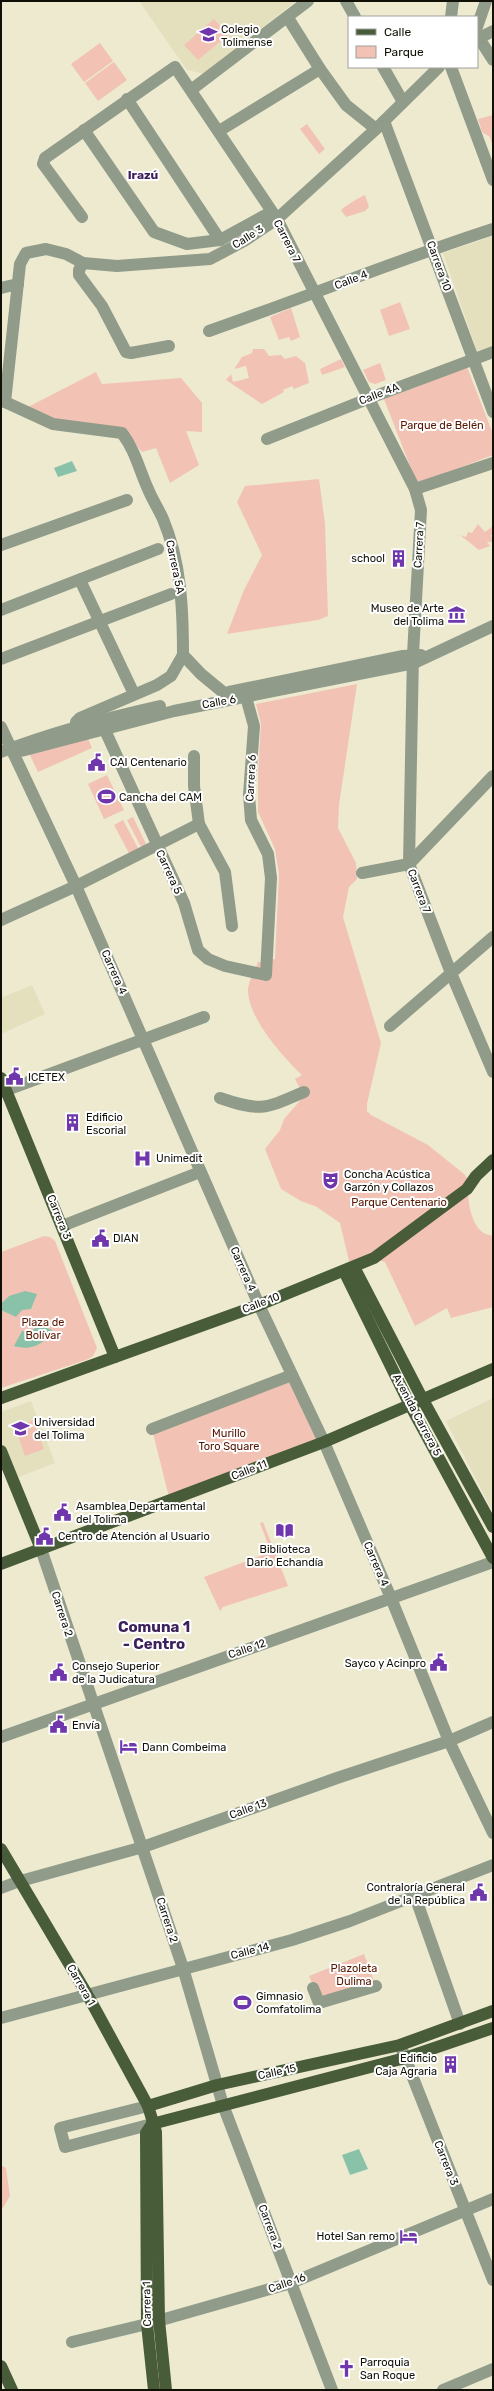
<svg xmlns="http://www.w3.org/2000/svg" width="494" height="2391" font-family="Rubik,sans-serif">
<style>
.built{fill:#e4e0be}
.green{fill:#f2c3b4}
.water{fill:#89c2a9}
.lines{fill:none;stroke-linecap:round;stroke-linejoin:round}
.minor{stroke:#909c89;stroke-width:12}
.major{stroke:#485c3a;stroke-width:12}
.labels{text-anchor:middle;dominant-baseline:central;stroke-width:4;stroke-linejoin:round;paint-order:stroke}
.poi-label{font-size:11px;fill:#111007;stroke:#fff;text-anchor:start}
.street-label{font-size:11px;fill:#111007;stroke:#fff}
.park-label{font-size:11px;fill:#561601;stroke:#fff}
.neighbourhood-label{font-size:12px;font-weight:bold;fill:#3c215b;stroke:#fff}
.district-label{font-size:15px;font-weight:bold;fill:#3c215b;stroke:#fff}
</style>
<rect width="100%" height="100%" fill="#edead0"/>
<!-- built -->
<g class="built">
<path d="M139,1H296L204,74L187,70Z"/>
<path d="M493,236V346L477,351L443,253Z"/>
<path d="M32,985L45,1014L1,1034V998Z"/>
<path d="M493,1398V1512L446,1421Z"/>
<path d="M31,1401L55,1463L14,1479L1,1443V1412Z"/>
</g>
<!-- green -->
<g class="green">
<path d="M214,19L228,35L198,60L184,45Z"/>
<path d="M100,43L113,61L84,82L71,64Z"/>
<path d="M114,62L127,80L98,101L85,83Z"/>
<path d="M493,115V148L490,137L482,132L478,119Z"/>
<path d="M307,124L325,149L319,154L300,129Z"/>
<path d="M365,195L369,207L365,211L346,217L341,210C345,206 360,197 365,195Z"/>
<path d="M400,302L410,329L389,336L380,310Z"/>
<path d="M291,308L300,337L291,341L289,337L279,340L270,317Z"/>
<path d="M253,349H264L269,356L281,355L285,359L296,356L305,363L309,383L294,389L292,386L283,390L284,392L262,404L226,380L231,374L233,382L249,378L246,366L234,369L242,357L252,353Z"/>
<path d="M341,359L345,367L322,375L320,369Z"/>
<path d="M380,363L386,380L375,384L369,382L363,370Z"/>
<path d="M467,367L493,434V455L417,484L384,399Z"/>
<path d="M96,372L102,384L181,378L202,403V432L186,431L199,465L170,483L156,448L142,452L122,428L69,424L28,407Z"/>
<path d="M319,479L325,524L328,616L318,620L227,634L244,590L262,555L237,502L245,486Z"/>
<path d="M478,524L485,532L493,526V534L491,535L493,542H487L490,546L479,550L460,535L466,537L468,532L472,533Z"/>
<path d="M357,684L339,805L338,828L356,863L357,879L349,887L343,917L381,1043L367,1104V1111L371,1115L428,1145L464,1174L468,1179C467,1195 469,1220 481,1231C484,1234 489,1235 493,1236V1307L451,1318L447,1308L415,1326L385,1262L374,1259L354,1267L349,1261L340,1223L317,1207L301,1201L281,1189L265,1149L280,1130L284,1119L304,1096L295,1079L302,1075C283,1057 249,1019 248,991C248,982 255,970 258,962L275,959L279,874L275,849L258,812V773L261,724L256,704Z"/>
<path d="M86,734L92,748L38,772L28,751Z"/>
<path d="M107,775L124,810L104,819L88,784Z"/>
<path d="M133,817L146,844L141,847L127,820Z"/>
<path d="M123,820L139,850L130,855L114,825Z"/>
<path d="M44,1236L50,1237L55,1241L97,1348L93,1356L86,1360L1,1388V1252Z"/>
<path d="M292,1375L324,1442L170,1501L152,1429Z"/>
<path d="M33,1420L44,1449L25,1456L15,1427Z"/>
<path d="M263,1522L288,1586L223,1607L220,1611L204,1577L271,1552L260,1523Z"/>
<path d="M364,1954L375,1984L320,2002L309,1976Z"/>
<path d="M1,2165L6,2168L10,2196L1,2211Z"/>
</g>
<!-- water -->
<g class="water">
<path d="M72,461L77,471L58,477L54,468Z"/>
<path d="M25,1291L37,1294L31,1309L22,1310L16,1317L1,1310V1304L9,1296Z"/>
<path d="M39,1325L52,1330C44,1345 31,1351 14,1346L22,1331L30,1332Z"/>
<path d="M359,2149L368,2169L350,2175L342,2155Z"/>
</g>
<g class="lines">
<!-- minor -->
<g class="minor">
<path d="M346,1L355,17"/>
<path d="M451,17L453,1"/>
<path d="M288,18L320,69L346,105L376,129"/>
<path d="M477,27L486,1"/>
<path d="M477,35L493,60"/>
<path d="M479,38L493,31"/>
<path d="M383,67L403,102"/>
<path d="M451,67L493,180"/>
<path d="M191,90L308,1"/>
<path d="M127,99L220,240"/>
<path d="M384,121L493,412"/>
<path d="M84,130L154,232L187,244L220,240L271,212"/>
<path d="M219,131L320,69"/>
<path d="M82,217L43,164L45,158L175,67L277,219L415,489L421,510L413,654L409,864L451,973L493,1072"/>
<path d="M83,263L79,270V275L102,306L126,352L131,353L169,346"/>
<path d="M1,288L18,284"/>
<path d="M209,331C304,298 397,260 493,229"/>
<path d="M5,402L53,424L122,433C135,450 139,469 148,489C152,499 158,508 163,519C181,562 183,608 183,655L201,674L224,693L246,697L254,726L249,795L251,820L268,854L271,878L266,975L225,966L208,959L198,950L184,903L104,728"/>
<path d="M5,402L20,264L26,253L46,249L66,254L83,263L117,266L210,259L244,241L277,219L376,129L439,67"/>
<path d="M267,439L370,398L493,352"/>
<path d="M415,489L493,463"/>
<path d="M1,545L127,500"/>
<path d="M80,580L134,694"/>
<path d="M1,610L158,549"/>
<path d="M1,659L171,594"/>
<path d="M229,692L403,656L421,655"/>
<path d="M76,722L80,718L157,685L171,676L183,655"/>
<path d="M1,727L76,886L259,1305L324,1442L391,1598L449,1741L493,1833"/>
<path d="M10,748L19,751L25,750L174,711L414,663L493,626"/>
<path d="M1,752C53,732 106,718 160,706"/>
<path d="M194,756V786L199,824L225,872L232,926"/>
<path d="M362,873L409,864L493,776"/>
<path d="M1,920L76,886L199,824"/>
<path d="M390,1026L493,937"/>
<path d="M1,1092L204,1017"/>
<path d="M220,1098C261,1112 265,1109 304,1092"/>
<path d="M62,1226L200,1172"/>
<path d="M152,1429L292,1375"/>
<path d="M41,1549L183,1968L223,2105L332,2390"/>
<path d="M1,1737L493,1562"/>
<path d="M1,1888L17,1882L143,1847L337,1778L449,1741L493,1722"/>
<path d="M415,1896L460,2024"/>
<path d="M313,1988L319,2003L376,1986"/>
<path d="M1,2018L292,1940L350,1921L493,1865"/>
<path d="M400,2045L493,2280"/>
<path d="M148,2106L60,2128L65,2147L152,2124"/>
<path d="M72,2342L147,2324L291,2283L493,2199"/>
<path d="M443,2390L493,2369"/>
</g>
<!-- major -->
<g class="major">
<path d="M1,1078L115,1357"/>
<path d="M354,1267L423,1400L493,1527"/>
<path d="M344,1271L410,1405L493,1558"/>
<path d="M1,1398L259,1305L374,1258L467,1189L476,1176L493,1160"/>
<path d="M1,1451L41,1549"/>
<path d="M1,1564L324,1442L493,1369"/>
<path d="M1,1849L87,1994L148,2106L156,2132L159,2320L166,2390"/>
<path d="M148,2106L217,2085L400,2045L493,2011"/>
<path d="M152,2124L405,2058L493,2028"/>
<path d="M152,2124L146,2133L147,2324L154,2390"/>
<path d="M1,2366L12,2390"/>
</g>
</g>
<!-- icons -->
<defs>
<symbol id="school-bare" viewBox="-9 -9 18 18"><path d="M0-5L7-2L0 1L-7-2ZM-4 1L0 2.5L4 1V4Q0 6-4 4Z" fill="#7036ac" stroke="#fff" stroke-width="2.5" paint-order="stroke"/></symbol>
<symbol id="building-bare" viewBox="-9 -9 18 18"><path d="M-4-6H4V6H1V3H-1V6H-4ZM-2.5-4.3h1.7v1.8h-1.7ZM.8-4.3h1.7v1.8H.8ZM-2.5-1h1.7V.8h-1.7ZM.8-1h1.7V.8H.8Z" fill="#7036ac" stroke="#fff" stroke-width="2.5" paint-order="stroke"/></symbol>
<symbol id="museum-bare" viewBox="-9 -9 18 18"><path d="M0-6L6-3V-2H-6V-3ZM-5-1h2V3h-2ZM-1-1h2V3h-2ZM3-1h2V3H3ZM-6 4H6V6H-6Z" fill="#7036ac" stroke="#fff" stroke-width="2.5" paint-order="stroke"/></symbol>
<symbol id="civic-bare" viewBox="-9 -9 18 18"><path d="M-.6-6.5H3V-4.5H.6V-3L4-1V1h2V6H-6V1h2V-1L-.6-3ZM-1.2 2.5V6h2.4V2.5Z" fill="#7036ac" stroke="#fff" stroke-width="2.5" paint-order="stroke"/></symbol>
<symbol id="stadium-bare" viewBox="-9 -9 18 18"><path d="M0-5a6.5 5 0 1 0 0 10a6.5 5 0 1 0 0-10ZM-3.5-1.8h7v3.6h-7Z" fill="#7036ac" stroke="#fff" stroke-width="2.5" paint-order="stroke"/></symbol>
<symbol id="hospital-bare" viewBox="-9 -9 18 18"><path d="M-5-5h3v3.5h4V-5h3V5h-3V1.5h-4V5h-3Z" fill="#7036ac" stroke="#fff" stroke-width="2.5" paint-order="stroke"/></symbol>
<symbol id="theatre-bare" viewBox="-9 -9 18 18"><path d="M-5-5.5Q0-4 5-5.5V0Q5 5 0 6Q-5 5-5 0ZM-3.3-2.5H-1v1.5H-3.3ZM1-2.5H3.3v1.5H1ZM-2.8 1Q0 5.5 2.8 1Z" fill="#7036ac" stroke="#fff" stroke-width="2.5" paint-order="stroke"/></symbol>
<symbol id="university-bare" viewBox="-9 -9 18 18"><path d="M0-5L7-2L0 1L-7-2ZM-4 1L0 2.5L4 1V4Q0 6-4 4Z" fill="#7036ac" stroke="#fff" stroke-width="2.5" paint-order="stroke"/></symbol>
<symbol id="library-bare" viewBox="-9 -9 18 18"><path d="M-6-4Q-3-5.5-.7-3.5V5Q-3 3-6 4ZM6-4Q3-5.5 .7-3.5V5Q3 3 6 4Z" fill="#7036ac" stroke="#fff" stroke-width="2.5" paint-order="stroke"/></symbol>
<symbol id="hotel-bare" viewBox="-9 -9 18 18"><path d="M-6-4.5h1.5V1H6V5H4.5V3h-9V5H-6ZM-4 0a1.8 1.8 0 1 1 3.6 0ZM.5 0V-2.5h3Q6-2.5 6 0Z" fill="#7036ac" stroke="#fff" stroke-width="2.5" paint-order="stroke"/></symbol>
<symbol id="church-bare" viewBox="-9 -9 18 18"><path d="M-1.2-6h2.4v3.5h3.3v2.4h-3.3V6h-2.4V-.1h-3.3v-2.4h3.3Z" fill="#7036ac" stroke="#fff" stroke-width="2.5" paint-order="stroke"/></symbol>
</defs>
<g fill-rule="evenodd">
<use href="#school-bare" x="196" y="22" width="25" height="25"/>
<use href="#building-bare" x="386" y="546" width="25" height="25"/>
<use href="#museum-bare" x="444" y="602" width="25" height="25"/>
<use href="#civic-bare" x="84" y="750" width="25" height="25"/>
<use href="#stadium-bare" x="94" y="784" width="25" height="25"/>
<use href="#civic-bare" x="2" y="1064" width="25" height="25"/>
<use href="#building-bare" x="60" y="1110" width="25" height="25"/>
<use href="#hospital-bare" x="130" y="1146" width="25" height="25"/>
<use href="#theatre-bare" x="318" y="1168" width="25" height="25"/>
<use href="#civic-bare" x="88" y="1226" width="25" height="25"/>
<use href="#university-bare" x="8" y="1416" width="25" height="25"/>
<use href="#civic-bare" x="50" y="1500" width="25" height="25"/>
<use href="#library-bare" x="272" y="1518" width="25" height="25"/>
<use href="#civic-bare" x="32" y="1524" width="25" height="25"/>
<use href="#civic-bare" x="426" y="1650" width="25" height="25"/>
<use href="#civic-bare" x="46" y="1660" width="25" height="25"/>
<use href="#civic-bare" x="46" y="1712" width="25" height="25"/>
<use href="#hotel-bare" x="116" y="1734" width="25" height="25"/>
<use href="#civic-bare" x="466" y="1880" width="25" height="25"/>
<use href="#stadium-bare" x="230" y="1990" width="25" height="25"/>
<use href="#building-bare" x="438" y="2052" width="25" height="25"/>
<use href="#hotel-bare" x="396" y="2224" width="25" height="25"/>
<use href="#church-bare" x="334" y="2356" width="25" height="25"/>
</g>
<g class="labels">
<!-- poi labels -->
<g class="poi-label">
<text x="221" y="29">Colegio<tspan x="221" dy="13">Tolimense</tspan></text>
<text x="385" y="558" text-anchor="end">school</text>
<text x="444" y="608" text-anchor="end">Museo de Arte<tspan x="444" dy="13">del Tolima</tspan></text>
<text x="110" y="762">CAI Centenario</text>
<text x="119" y="797">Cancha del CAM</text>
<text x="28" y="1077">ICETEX</text>
<text x="86" y="1117">Edificio<tspan x="86" dy="13">Escorial</tspan></text>
<text x="156" y="1158">Unimedit</text>
<text x="344" y="1174">Concha Acústica<tspan x="344" dy="13">Garzón y Collazos</tspan></text>
<text x="113" y="1238">DIAN</text>
<text x="34" y="1422">Universidad<tspan x="34" dy="13">del Tolima</tspan></text>
<text x="76" y="1506">Asamblea Departamental<tspan x="76" dy="13">del Tolima</tspan></text>
<text x="58" y="1536">Centro de Atención al Usuario</text>
<text x="285" y="1549" text-anchor="middle">Biblioteca<tspan x="285" dy="13">Darío Echandía</tspan></text>
<text x="426" y="1663" text-anchor="end">Sayco y Acinpro</text>
<text x="72" y="1666">Consejo Superior<tspan x="72" dy="13">de la Judicatura</tspan></text>
<text x="72" y="1725">Envía</text>
<text x="142" y="1747">Dann Combeima</text>
<text x="465" y="1887" text-anchor="end">Contraloría General<tspan x="465" dy="13">de la República</tspan></text>
<text x="256" y="1996">Gimnasio<tspan x="256" dy="13">Comfatolima</tspan></text>
<text x="437" y="2058" text-anchor="end">Edificio<tspan x="437" dy="13">Caja Agraria</tspan></text>
<text x="395" y="2236" text-anchor="end">Hotel San remo</text>
<text x="360" y="2362">Parroquia<tspan x="360" dy="13">San Roque</tspan></text>
</g>
<!-- street labels -->
<g class="street-label">
<text transform="translate(248 237) rotate(-32)">Calle 3</text>
<text transform="translate(287 241) rotate(63)">Carrera 7</text>
<text transform="translate(439 266) rotate(70)">Carrera 10</text>
<text transform="translate(351 280) rotate(-21)">Calle 4</text>
<text transform="translate(379 394) rotate(-21)">Calle 4A</text>
<text transform="translate(419 545) rotate(-87)">Carrera 7</text>
<text transform="translate(175 567) rotate(78)">Carrera 5A</text>
<text transform="translate(219 702) rotate(-10)">Calle 6</text>
<text transform="translate(251 778) rotate(-87)">Carrera 6</text>
<text transform="translate(169 872) rotate(65)">Carrera 5</text>
<text transform="translate(419 891) rotate(69)">Carrera 7</text>
<text transform="translate(114 972) rotate(66)">Carrera 4</text>
<text transform="translate(59 1217) rotate(68)">Carrera 3</text>
<text transform="translate(243 1269) rotate(66)">Carrera 4</text>
<text transform="translate(261 1303) rotate(-21)">Calle 10</text>
<text transform="translate(417 1415) rotate(62)">Avenida Carrera 5</text>
<text transform="translate(249 1470) rotate(-21)">Calle 11</text>
<text transform="translate(376 1564) rotate(67)">Carrera 4</text>
<text transform="translate(62 1614) rotate(72)">Carrera 2</text>
<text transform="translate(247 1649) rotate(-19)">Calle 12</text>
<text transform="translate(248 1809) rotate(-20)">Calle 13</text>
<text transform="translate(167 1920) rotate(72)">Carrera 2</text>
<text transform="translate(250 1951) rotate(-14)">Calle 14</text>
<text transform="translate(81 1985) rotate(60)">Carrera 1</text>
<text transform="translate(277 2072) rotate(-12)">Calle 15</text>
<text transform="translate(446 2163) rotate(68)">Carrera 3</text>
<text transform="translate(270 2227) rotate(69)">Carrera 2</text>
<text transform="translate(287 2283) rotate(-19)">Calle 16</text>
<text transform="translate(147 2304) rotate(-91)">Carrera 1</text>
</g>
<!-- park labels -->
<g class="park-label">
<text x="442" y="425">Parque de Belén</text>
<text x="399" y="1202">Parque Centenario</text>
<text x="43" y="1322">Plaza de<tspan x="43" dy="13">Bolívar</tspan></text>
<text x="229" y="1433">Murillo<tspan x="229" dy="13">Toro Square</tspan></text>
<text x="354" y="1968">Plazoleta<tspan x="354" dy="13">Dulima</tspan></text>
</g>
<!-- neighbourhood labels -->
<g class="neighbourhood-label">
<text x="143" y="175">Irazú</text>
</g>
<!-- district labels -->
<g class="district-label">
<text x="154" y="1627">Comuna 1<tspan x="154" dy="17">- Centro</tspan></text>
</g>
</g>
<!-- border -->
<rect width="494" height="2391" fill="none" stroke="#111007" stroke-width="4"/>
<!-- legend -->
<rect x="348" y="16" width="130" height="52" fill="#ffffff" stroke="#a09f9c"/>
<rect x="356" y="29" width="20" height="6" fill="#485c3a" stroke="#a09f9c"/>
<text x="384" y="36" font-size="12" fill="#111007">Calle</text>
<rect x="356" y="46" width="20" height="12" fill="#f2c3b4" stroke="#a09f9c"/>
<text x="384" y="56" font-size="12" fill="#111007">Parque</text>
</svg>
